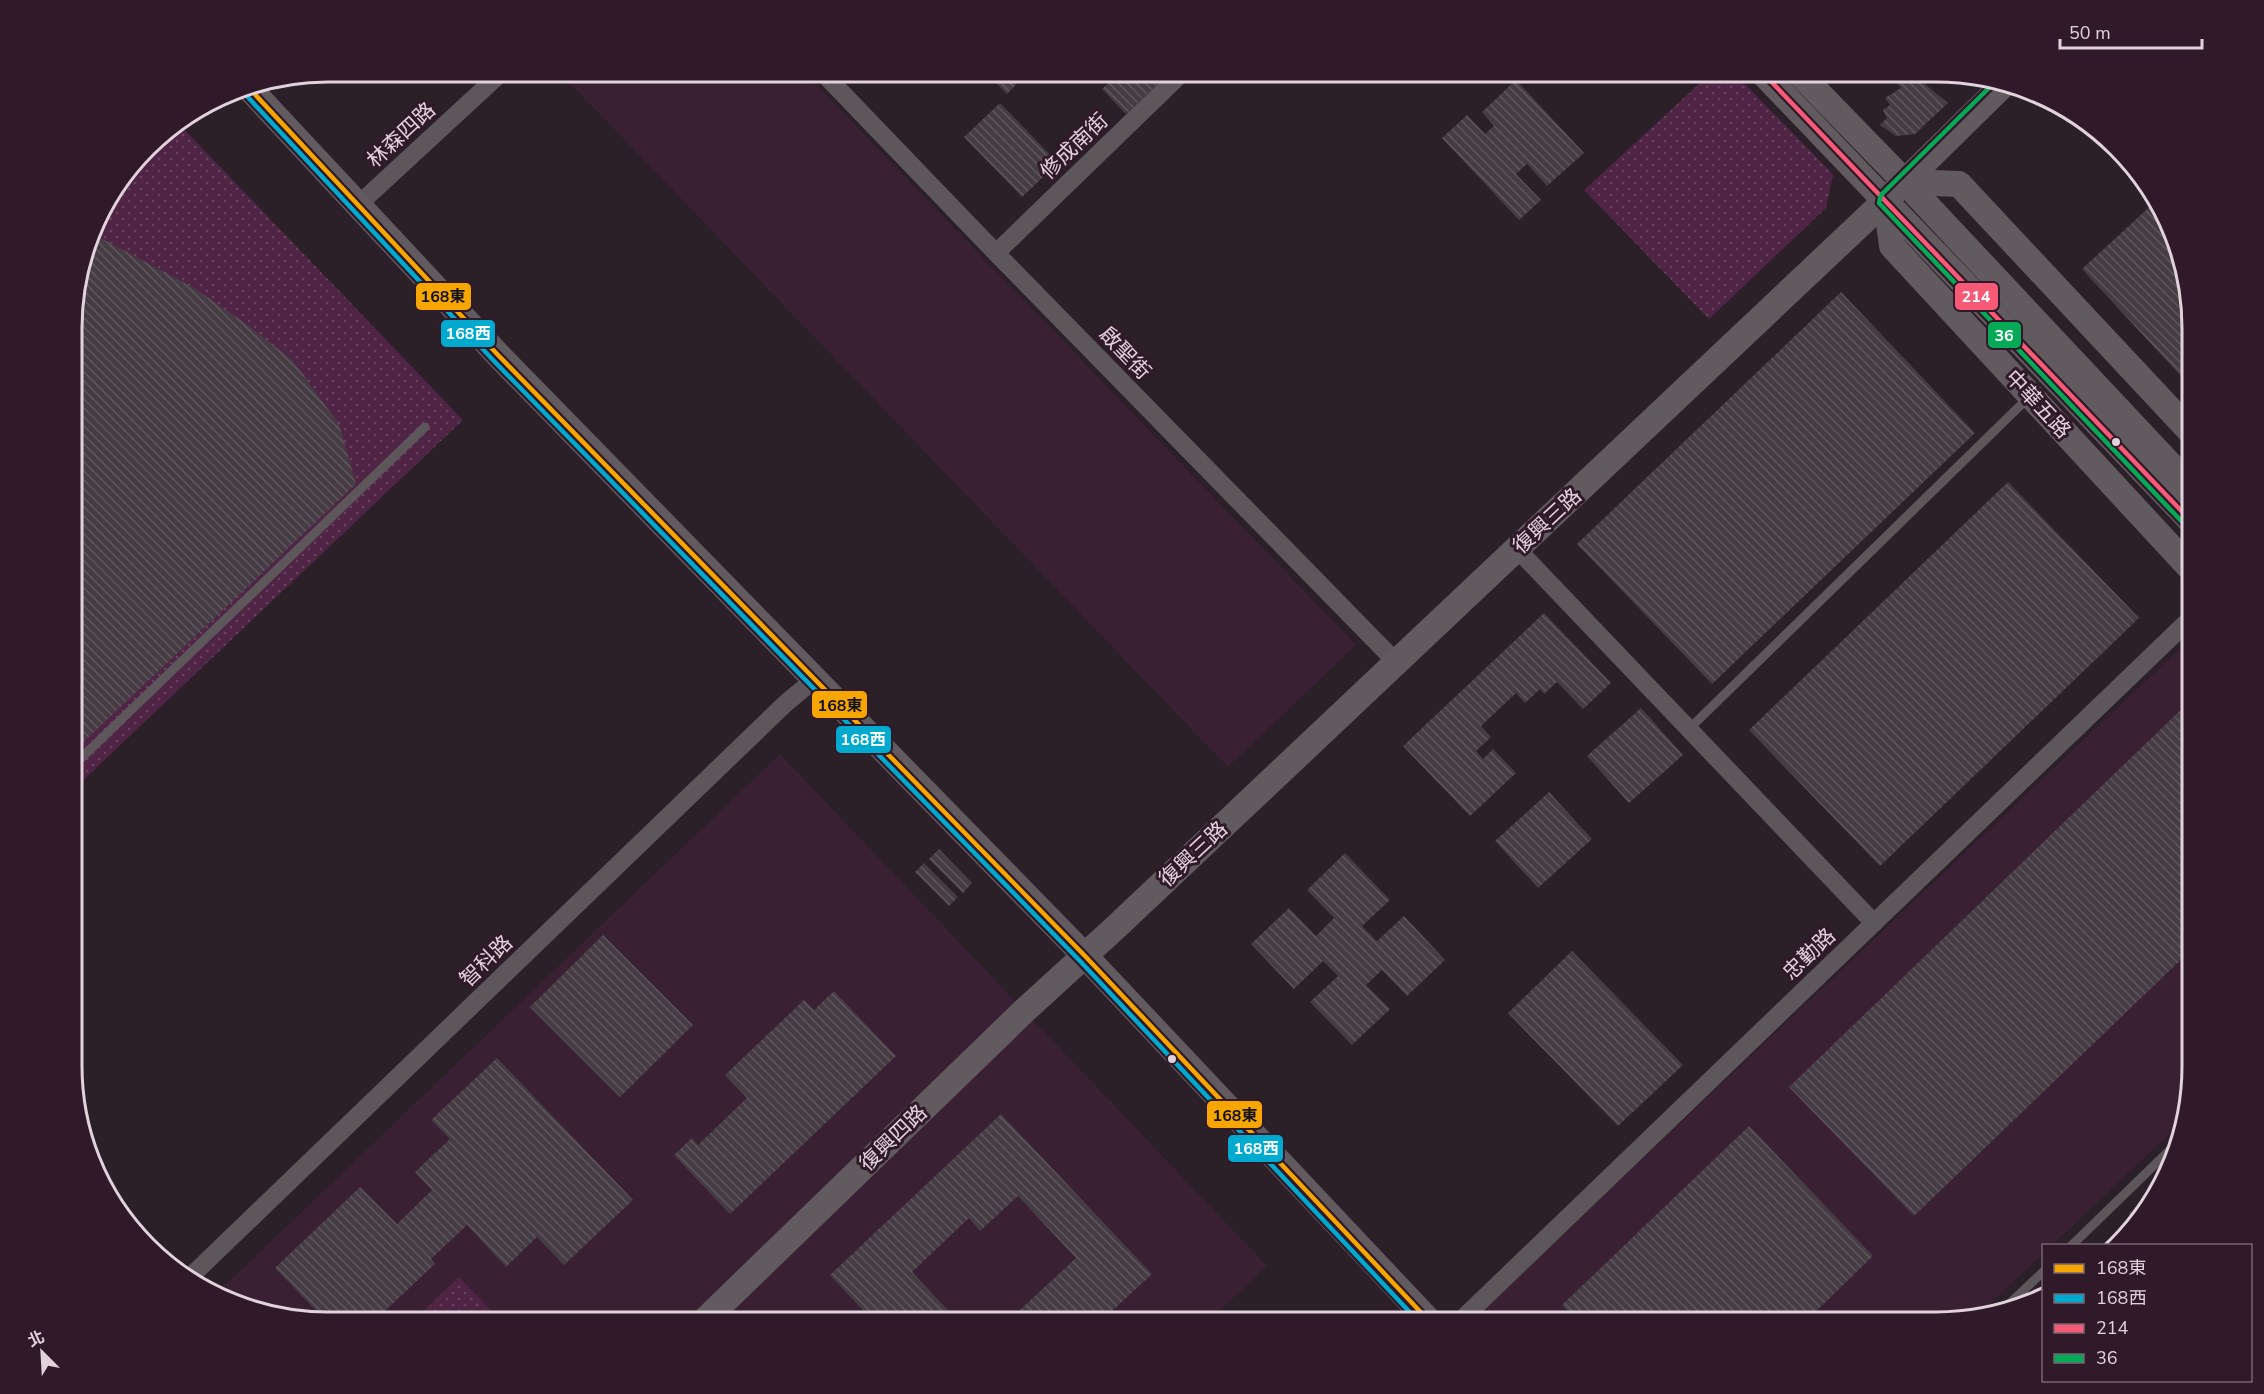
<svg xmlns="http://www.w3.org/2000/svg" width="2264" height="1394" font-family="'Nunito Sans','Noto Sans TC',sans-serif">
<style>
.built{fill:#3a2033}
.grass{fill:url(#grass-dots)}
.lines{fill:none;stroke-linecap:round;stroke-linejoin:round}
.stream{stroke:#672459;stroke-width:6}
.building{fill:url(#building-back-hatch)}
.lane{stroke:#5d575c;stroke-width:9}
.street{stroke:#5d575c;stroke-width:18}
.secondary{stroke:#615a5f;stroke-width:26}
.bus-1-casing{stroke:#301a2a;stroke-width:9}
.bus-2-casing{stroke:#301a2a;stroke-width:9}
.bus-3-casing{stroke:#301a2a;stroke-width:9}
.bus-4-casing{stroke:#301a2a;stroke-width:9}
.bus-1{stroke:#f7a600;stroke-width:4.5}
.bus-2{stroke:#00a9ce;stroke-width:4.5}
.bus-3{stroke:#f75a77;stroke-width:4.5}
.bus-4{stroke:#06aa56;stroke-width:4.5}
.bus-dot{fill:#e1d2dc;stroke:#301a2a;stroke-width:2}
.labels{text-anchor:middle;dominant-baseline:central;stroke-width:6;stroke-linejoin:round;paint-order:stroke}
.street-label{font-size:21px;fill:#e1d2dc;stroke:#301a2a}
.rim{fill:none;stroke:#e1d2dc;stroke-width:3}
.line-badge{stroke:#301a2a;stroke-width:2}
.badge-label{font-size:16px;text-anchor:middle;font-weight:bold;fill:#fff}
.pale-badge-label{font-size:16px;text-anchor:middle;font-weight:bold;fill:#111}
</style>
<defs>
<pattern id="grass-dots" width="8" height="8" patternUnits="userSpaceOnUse" patternTransform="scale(1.5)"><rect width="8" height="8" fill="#4f2445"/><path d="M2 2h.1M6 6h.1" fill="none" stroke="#68435f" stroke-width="1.8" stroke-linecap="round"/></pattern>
<pattern id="building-back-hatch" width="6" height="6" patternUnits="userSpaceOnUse" patternTransform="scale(1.5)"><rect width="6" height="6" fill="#463c44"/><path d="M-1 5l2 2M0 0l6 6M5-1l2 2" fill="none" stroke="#60575e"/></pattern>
</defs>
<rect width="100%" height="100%" fill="#2b1f28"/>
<!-- built -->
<g class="built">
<path d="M571,72H804L1356,645L1228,767L565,78Z"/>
<path d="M2191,638V1082L2178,1126L2052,1245L2044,1246L2043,1253L1981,1313L1952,1321L1481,1322L1476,1317Z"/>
<path d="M780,754L1267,1266L1208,1322H328L262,1313L216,1294Z"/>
</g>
<!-- grass -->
<g class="grass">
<path d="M1712,72H1733L1833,174L1826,208L1709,319L1584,190Z"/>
<path d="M179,124L463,420L74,789V295L99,215L159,136Z"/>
<path d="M459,1277L502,1322H412Z"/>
</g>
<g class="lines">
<!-- stream -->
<path class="stream" d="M126,1218L130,1216"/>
</g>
<!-- building -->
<g class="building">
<path d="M985,72H1028L1007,94Z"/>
<path d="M1120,72H1170L1126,114L1102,89Z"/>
<path d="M1910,72L1948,103L1915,134L1896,136L1880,125L1887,118L1883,110L1890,105L1885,98L1901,88L1894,80Z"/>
<path d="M1516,80L1584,153L1547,186L1527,164L1516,174L1541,200L1519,220L1442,138L1467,115L1485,134L1494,126L1482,112Z"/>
<path d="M1000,103L1058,163L1022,197L964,137Z"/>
<path d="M2156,201L2179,246L2191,311V387L2082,269Z"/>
<path d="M93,234L194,288L249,326L293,361L339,424L356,484L74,751V295Z"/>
<path d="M1841,292L1975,433L1712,684L1577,544Z"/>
<path d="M2008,482L2139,618L1880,866L1749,730Z"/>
<path d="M1544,613L1611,683L1583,709L1557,682L1544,694L1540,689L1525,703L1516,693L1481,726L1491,737L1476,751L1483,759L1493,749L1516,773L1470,816L1403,746Z"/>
<path d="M2191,700V950L1914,1216L1789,1087Z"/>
<path d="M1641,708L1683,755L1629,803L1587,756Z"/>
<path d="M1549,792L1592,839L1538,888L1495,841Z"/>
<path d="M939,849L972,883L963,893L929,859Z"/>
<path d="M1345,853L1390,900L1362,926L1377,941L1404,916L1445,960L1407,996L1382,970L1366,985L1390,1009L1352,1045L1310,1002L1338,976L1323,961L1294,989L1251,944L1289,908L1316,936L1334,918L1307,890Z"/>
<path d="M924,863L958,897L949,906L915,872Z"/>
<path d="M603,935L693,1025L620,1097L530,1007Z"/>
<path d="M1572,951L1683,1065L1618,1126L1508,1013Z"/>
<path d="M834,991L896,1056L730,1214L674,1155L692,1138L698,1145L747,1098L725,1075L804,1000L814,1010Z"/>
<path d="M497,1058L633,1200L564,1265L537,1237L506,1267L467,1225L431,1259L435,1264L373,1322H327L275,1268L360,1187L397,1224L432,1190L415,1172L450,1139L431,1120Z"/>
<path d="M1001,1114L1152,1274L1100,1322H1007L1076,1258L1018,1196L980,1231L969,1218L912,1272L959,1322H874L830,1275Z"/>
<path d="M1749,1126L1873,1256L1805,1322H1578L1562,1305Z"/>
<path d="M2161,1182L2157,1194L2136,1221L2129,1214Z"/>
</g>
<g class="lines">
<!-- lane -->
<g class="lane">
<path d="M1094,78L1101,72"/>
<path d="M1689,729L2029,397"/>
<path d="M74,765L425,427"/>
<path d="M2071,1246L2171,1149"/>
<path d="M2009,1304L2044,1271"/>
</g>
<!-- street -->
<g class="street">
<path d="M822,72L996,253L1397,663"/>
<path d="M357,206L502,72"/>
<path d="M996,253L1183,72"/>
<path d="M1517,549L1874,923"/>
<path d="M189,1278L786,703L815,679"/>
<path d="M1459,1322L2191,618"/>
</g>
<!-- secondary -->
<g class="secondary">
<path d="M1762,72L2191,521"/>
<path d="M1798,72L1905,182L2191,487"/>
<path d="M249,88L498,355L1085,956L1430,1322"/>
<path d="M1905,182L1959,184L2191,432"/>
<path d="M1886,200L1892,246L2191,569"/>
<path d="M703,1322L1024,1011L1116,927L1886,200L2006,82"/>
</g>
<defs>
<path id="bus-1" d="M249,88L498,355L1085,956L1430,1322"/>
<path id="bus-2" d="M244,93L493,360L1080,961L1419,1322"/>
<path id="bus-3" d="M1762,72L2191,521"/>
<path id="bus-4" d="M1997,80L1881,195L1879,203L2186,526"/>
</defs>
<!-- bus-1 casing -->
<use href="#bus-1" class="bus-1-casing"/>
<!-- bus-2 casing -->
<use href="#bus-2" class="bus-2-casing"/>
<!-- bus-3 casing -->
<use href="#bus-3" class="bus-3-casing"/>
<!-- bus-4 casing -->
<use href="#bus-4" class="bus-4-casing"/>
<!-- bus-1 -->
<use href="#bus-1" class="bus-1"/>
<!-- bus-2 -->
<use href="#bus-2" class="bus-2"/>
<!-- bus-3 -->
<use href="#bus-3" class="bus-3"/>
<!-- bus-4 -->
<use href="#bus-4" class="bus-4"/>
</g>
<!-- markers -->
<g class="bus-dot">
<circle cx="2116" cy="442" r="5"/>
<circle cx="1172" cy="1059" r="5"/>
</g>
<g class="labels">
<!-- street labels -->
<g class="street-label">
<text transform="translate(401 135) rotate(-43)">林森四路</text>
<text transform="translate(1074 146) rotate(-44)">修成南街</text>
<text transform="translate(1125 353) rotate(46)">啟聖街</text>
<text transform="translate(2038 404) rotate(47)">中華五路</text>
<text transform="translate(1547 521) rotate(-43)">復興三路</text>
<text transform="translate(1193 854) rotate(-43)">復興三路</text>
<text transform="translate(1809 954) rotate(-44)">忠勤路</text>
<text transform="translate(486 961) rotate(-44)">智科路</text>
<text transform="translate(893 1138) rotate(-44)">復興四路</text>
</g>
</g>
<!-- crop -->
<path d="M0 0H2264V1394H0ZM328 82H1936A246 246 0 0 1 2182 328V1066A246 246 0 0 1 1936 1312H328A246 246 0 0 1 82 1066V328A246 246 0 0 1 328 82Z" fill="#301a2a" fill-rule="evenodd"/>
<path class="rim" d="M328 82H1936A246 246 0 0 1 2182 328V1066A246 246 0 0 1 1936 1312H328A246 246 0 0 1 82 1066V328A246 246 0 0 1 328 82Z"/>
<g class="line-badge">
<rect x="415" y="282" width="57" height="29" rx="6" fill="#f7a600"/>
<rect x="1954" y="282" width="45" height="29" rx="6" fill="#f75a77"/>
<rect x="440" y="319" width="56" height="29" rx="6" fill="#00a9ce"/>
<rect x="1987" y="321" width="35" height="28" rx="6" fill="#06aa56"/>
<rect x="811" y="690" width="57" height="29" rx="6" fill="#f7a600"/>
<rect x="835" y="725" width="57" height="29" rx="6" fill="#00a9ce"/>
<rect x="1206" y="1100" width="57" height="29" rx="6" fill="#f7a600"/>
<rect x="1227" y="1134" width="57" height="29" rx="6" fill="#00a9ce"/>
</g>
<g class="badge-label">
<text x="1976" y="302">214</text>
<text x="468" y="339">168西</text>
<text x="2004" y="341">36</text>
<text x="863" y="745">168西</text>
<text x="1256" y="1154">168西</text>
</g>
<g class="pale-badge-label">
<text x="443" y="302">168東</text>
<text x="840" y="711">168東</text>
<text x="1235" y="1121">168東</text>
</g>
<!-- legend -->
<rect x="2042" y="1244" width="210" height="138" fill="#301a2a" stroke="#776471" stroke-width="1.5"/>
<rect x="2054" y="1264" width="30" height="9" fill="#f7a600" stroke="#776471" stroke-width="1.5"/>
<text x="2096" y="1274" font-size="18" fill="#e1d2dc">168東</text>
<rect x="2054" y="1294" width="30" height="9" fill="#00a9ce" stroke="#776471" stroke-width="1.5"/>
<text x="2096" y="1304" font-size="18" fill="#e1d2dc">168西</text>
<rect x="2054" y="1324" width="30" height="9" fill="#f75a77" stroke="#776471" stroke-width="1.5"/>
<text x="2096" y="1334" font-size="18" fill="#e1d2dc">214</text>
<rect x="2054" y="1354" width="30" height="9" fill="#06aa56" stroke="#776471" stroke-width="1.5"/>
<text x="2096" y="1364" font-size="18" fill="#e1d2dc">36</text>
<!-- north arrow -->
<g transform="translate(42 1352) rotate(336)" stroke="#301a2a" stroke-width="4.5" paint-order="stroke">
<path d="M0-4.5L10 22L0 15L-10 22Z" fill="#e1d2dc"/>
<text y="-9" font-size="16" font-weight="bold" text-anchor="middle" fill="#e1d2dc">北</text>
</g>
<!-- scale -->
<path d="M2060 39v9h142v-9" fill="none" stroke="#e1d2dc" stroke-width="3"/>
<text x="2069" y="39" font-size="18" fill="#e1d2dc" stroke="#301a2a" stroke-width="4.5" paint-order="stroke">50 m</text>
</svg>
